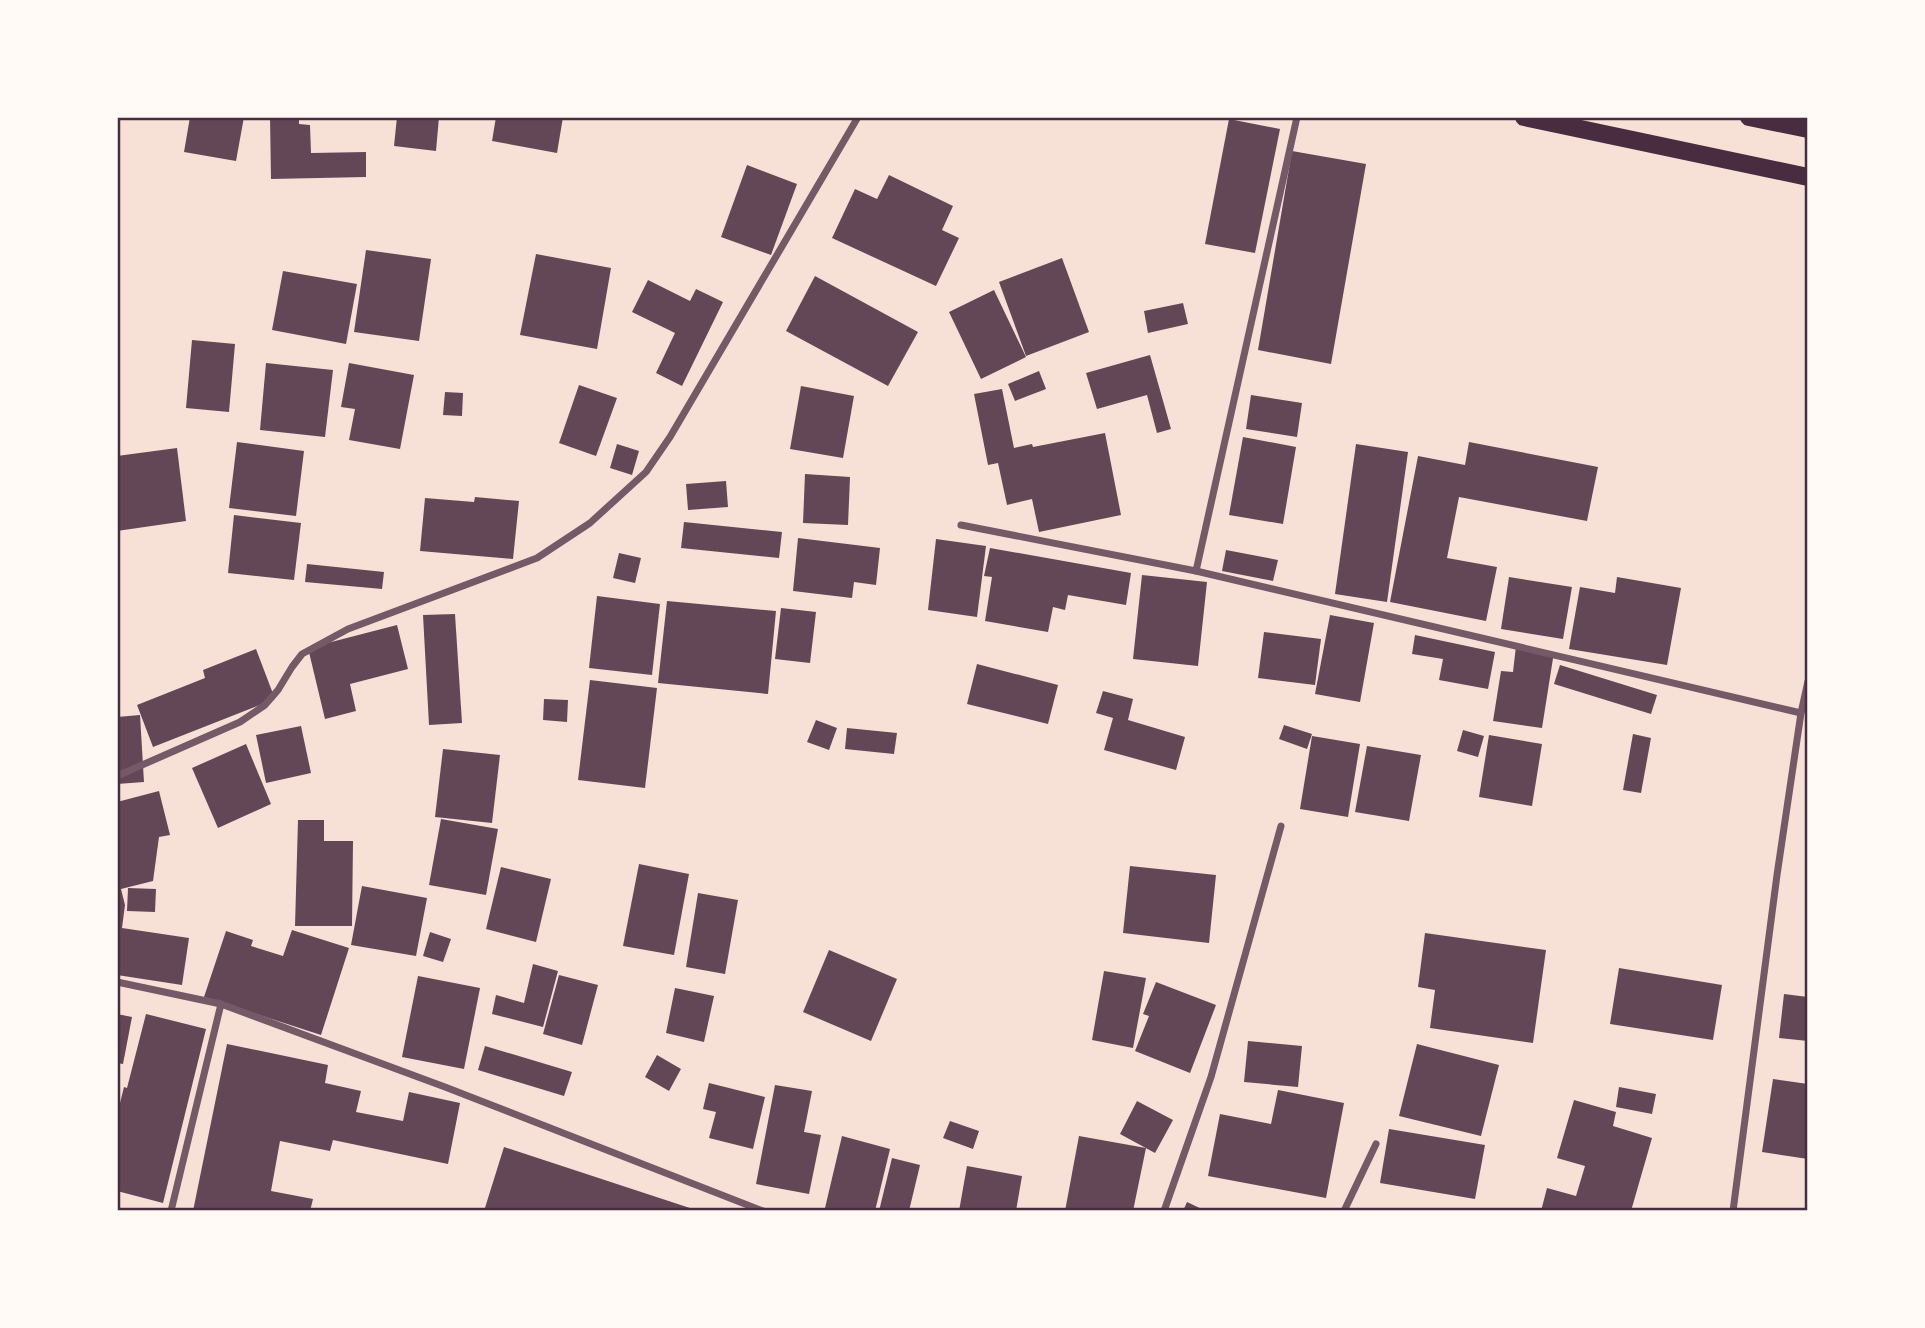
<svg xmlns="http://www.w3.org/2000/svg" width="1925" height="1328" font-family="Barlow,sans-serif">
<style>
.building{fill:#644757}
.lines{fill:none;stroke-linecap:round;stroke-linejoin:round}
.minor{stroke:#755966;stroke-width:7}
.primary{stroke:#4a2c40;stroke-width:18}
.neatline{fill:none;stroke:#4a2c40;stroke-width:2.5}
</style>
<rect width="100%" height="100%" fill="#f7e1d7"/>
<!-- building -->
<g class="building">
<path d="M190,117H244L236,161L184,152Z"/>
<path d="M270,117H299V124L310,125L311,153L366,152V177L271,179Z"/>
<path d="M397,117H439L436,151L394,146Z"/>
<path d="M496,117H563L557,153L492,141Z"/>
<path d="M1229,119L1280,129L1255,253L1205,244Z"/>
<path d="M1292,151L1366,164L1331,364L1258,350Z"/>
<path d="M747,165L797,184L771,255L721,237Z"/>
<path d="M889,175L953,206L942,230L959,238L936,286L832,238L855,189L877,199Z"/>
<path d="M366,250L431,259L419,341L354,332Z"/>
<path d="M536,254L611,268L597,349L520,335Z"/>
<path d="M1062,258L1089,332L1026,356L999,282Z"/>
<path d="M283,271L357,284L346,344L272,330Z"/>
<path d="M815,276L918,332L888,386L786,331Z"/>
<path d="M648,280L690,301L696,289L723,302L682,386L656,373L675,333L632,312Z"/>
<path d="M994,290L1026,357L981,379L949,312Z"/>
<path d="M1183,303L1188,324L1148,333L1144,311Z"/>
<path d="M192,340L235,344L229,412L186,408Z"/>
<path d="M1150,355L1171,429L1157,433L1147,395L1097,409L1086,373Z"/>
<path d="M266,363L333,370L325,437L260,430Z"/>
<path d="M349,363L414,375L400,449L349,440L355,409L341,407Z"/>
<path d="M1039,371L1046,389L1015,401L1008,384Z"/>
<path d="M579,385L617,398L596,456L559,443Z"/>
<path d="M801,386L854,396L843,458L790,449Z"/>
<path d="M1002,389L1014,448L1032,444L1033,447L1105,433L1121,515L1039,532L1032,499L1007,505L998,463L988,465L974,394Z"/>
<path d="M445,392L463,393L462,416L443,415Z"/>
<path d="M1251,395L1302,403L1297,437L1246,429Z"/>
<path d="M1243,437L1296,447L1283,524L1229,515Z"/>
<path d="M237,442L304,451L296,516L229,508Z"/>
<path d="M1469,442L1598,467L1587,521L1459,497L1447,558L1497,567L1486,621L1390,602L1418,456L1465,465Z"/>
<path d="M617,444L639,451L632,475L610,468Z"/>
<path d="M1356,444L1408,452L1387,602L1335,594Z"/>
<path d="M177,448L186,521L117,531V456Z"/>
<path d="M805,474L850,477L848,525L803,523Z"/>
<path d="M726,481L728,507L688,510L686,484Z"/>
<path d="M475,497L519,501L513,559L420,551L425,498L474,502Z"/>
<path d="M234,515L301,523L294,580L228,573Z"/>
<path d="M684,522L782,532L779,558L681,548Z"/>
<path d="M798,538L880,548L876,585L854,582L852,598L793,591Z"/>
<path d="M936,539L986,546L977,617L928,610Z"/>
<path d="M990,548L1131,573L1126,605L1068,595L1065,610L1053,607L1048,632L985,621L992,577L984,576Z"/>
<path d="M1226,550L1278,560L1273,581L1222,571Z"/>
<path d="M619,553L641,558L635,583L613,578Z"/>
<path d="M307,564L384,572L382,589L305,582Z"/>
<path d="M1142,575L1207,582L1198,666L1133,659Z"/>
<path d="M1509,577L1572,587L1563,639L1501,629Z"/>
<path d="M1617,577L1681,588L1667,665L1569,649L1580,587L1615,593Z"/>
<path d="M597,596L660,604L652,675L589,668Z"/>
<path d="M667,601L776,611L768,694L658,683Z"/>
<path d="M781,608L816,612L810,663L775,659Z"/>
<path d="M455,614L462,723L429,725L423,615Z"/>
<path d="M1330,615L1374,623L1360,702L1315,694Z"/>
<path d="M397,625L408,669L350,684L356,711L325,719L308,648Z"/>
<path d="M1264,632L1321,639L1315,685L1258,678Z"/>
<path d="M1415,635L1495,652L1488,689L1439,680L1443,659L1412,654Z"/>
<path d="M1516,646L1554,652L1542,728L1493,721L1501,671L1513,672Z"/>
<path d="M256,649L275,699L153,747L137,705L205,678L203,670Z"/>
<path d="M977,664L1058,685L1048,724L967,704Z"/>
<path d="M1560,665L1657,695L1651,714L1554,684Z"/>
<path d="M590,680L657,688L645,788L578,780Z"/>
<path d="M1103,691L1133,699L1128,720L1185,737L1176,770L1104,750L1113,718L1096,713Z"/>
<path d="M544,699L568,700L567,722L543,720Z"/>
<path d="M140,715L144,782L117,784V717Z"/>
<path d="M816,720L837,728L829,750L807,742Z"/>
<path d="M1284,725L1312,734L1307,749L1279,739Z"/>
<path d="M301,726L311,773L266,783L256,735Z"/>
<path d="M847,728L897,733L894,754L845,749Z"/>
<path d="M1463,730L1484,736L1478,757L1457,751Z"/>
<path d="M1633,734L1651,738L1641,793L1623,790Z"/>
<path d="M1489,735L1542,744L1532,806L1479,797Z"/>
<path d="M1312,736L1360,744L1348,817L1300,809Z"/>
<path d="M246,744L271,804L218,828L192,768Z"/>
<path d="M1367,746L1421,755L1409,821L1355,812Z"/>
<path d="M443,749L500,755L492,823L435,817Z"/>
<path d="M159,791L170,835L159,837L153,881L121,889L125,905L122,928L189,938L182,985L117,975V802Z"/>
<path d="M441,819L498,829L486,895L429,885Z"/>
<path d="M298,820H324V841H353L352,926H295Z"/>
<path d="M639,864L689,874L674,955L623,946Z"/>
<path d="M1130,866L1216,875L1209,943L1123,933Z"/>
<path d="M501,867L551,879L536,942L486,929Z"/>
<path d="M362,886L427,898L416,956L351,945Z"/>
<path d="M128,888L156,889L155,912L127,911Z"/>
<path d="M698,893L738,900L725,974L686,967Z"/>
<path d="M292,930L349,948L321,1035L204,997L226,931L253,940L251,946L283,956Z"/>
<path d="M430,932L451,939L443,962L423,956Z"/>
<path d="M1425,933L1546,950L1533,1043L1430,1028L1435,990L1418,987Z"/>
<path d="M829,950L897,979L871,1041L803,1012Z"/>
<path d="M533,964L558,971L543,1027L492,1014L496,995L524,1003Z"/>
<path d="M1619,968L1722,985L1713,1040L1610,1024Z"/>
<path d="M1104,971L1146,978L1133,1048L1092,1040Z"/>
<path d="M559,975L598,985L582,1045L543,1034Z"/>
<path d="M418,976L480,988L464,1069L402,1057Z"/>
<path d="M1156,982L1216,1005L1190,1073L1135,1051L1149,1016L1143,1014Z"/>
<path d="M675,988L714,996L704,1042L666,1033Z"/>
<path d="M1784,994L1808,997V1041L1779,1038Z"/>
<path d="M117,1014L132,1017L123,1064L117,1063Z"/>
<path d="M146,1014L206,1029L163,1203L117,1191V1115L124,1087L127,1088Z"/>
<path d="M1248,1041L1302,1046L1298,1087L1244,1082Z"/>
<path d="M227,1044L328,1065L325,1083L361,1091L356,1112L403,1121L409,1092L460,1103L448,1164L333,1140L330,1151L280,1141L271,1191L313,1199L310,1211H193Z"/>
<path d="M1417,1044L1499,1065L1481,1136L1399,1116Z"/>
<path d="M485,1046L572,1072L564,1096L478,1070Z"/>
<path d="M657,1055L681,1069L669,1091L645,1077Z"/>
<path d="M1773,1079L1808,1084V1159L1762,1152Z"/>
<path d="M709,1083L765,1097L753,1149L709,1138L716,1112L703,1109Z"/>
<path d="M775,1085L812,1091L804,1132L821,1135L809,1194L756,1184Z"/>
<path d="M1619,1087L1656,1094L1652,1114L1616,1107Z"/>
<path d="M1278,1090L1344,1103L1326,1198L1208,1176L1220,1114L1271,1124Z"/>
<path d="M1574,1100L1616,1112L1613,1126L1652,1138L1631,1211H1541L1547,1188L1576,1196L1585,1166L1557,1158Z"/>
<path d="M1137,1101L1173,1120L1155,1153L1120,1134Z"/>
<path d="M950,1121L979,1131L973,1149L943,1138Z"/>
<path d="M1389,1129L1485,1145L1475,1199L1380,1183Z"/>
<path d="M842,1136L890,1149L875,1211H837L825,1208Z"/>
<path d="M1079,1136L1146,1148L1133,1211H1065Z"/>
<path d="M504,1147L696,1210V1211H484Z"/>
<path d="M892,1158L920,1165L909,1211H879Z"/>
<path d="M967,1166L1022,1176L1016,1211H959Z"/>
<path d="M1187,1202L1206,1211H1183Z"/>
</g>
<g class="lines">
<!-- minor -->
<g class="minor">
<path d="M961,525L1196,571L1297,117"/>
<path d="M1196,571L1801,713"/>
<path d="M117,776L240,722L265,705L278,690L292,667L302,654L348,629L537,558L590,523L646,472L670,437L858,117"/>
<path d="M117,982L221,1004L445,1087L763,1211"/>
<path d="M171,1211L221,1004"/>
<path d="M1164,1211L1211,1077L1281,826"/>
<path d="M1344,1211L1376,1144"/>
<path d="M1733,1211L1777,875L1801,713L1808,681"/>
</g>
<!-- primary -->
<g class="primary">
<path d="M1524,117L1808,177"/>
<path d="M1749,117L1808,129"/>
</g>
</g>
<!-- border -->
<rect width="1925" height="1328" fill="none" stroke="#fffaf5" stroke-width="238"/>
<rect x="119" y="119" width="1687" height="1090" class="neatline"/>
</svg>
